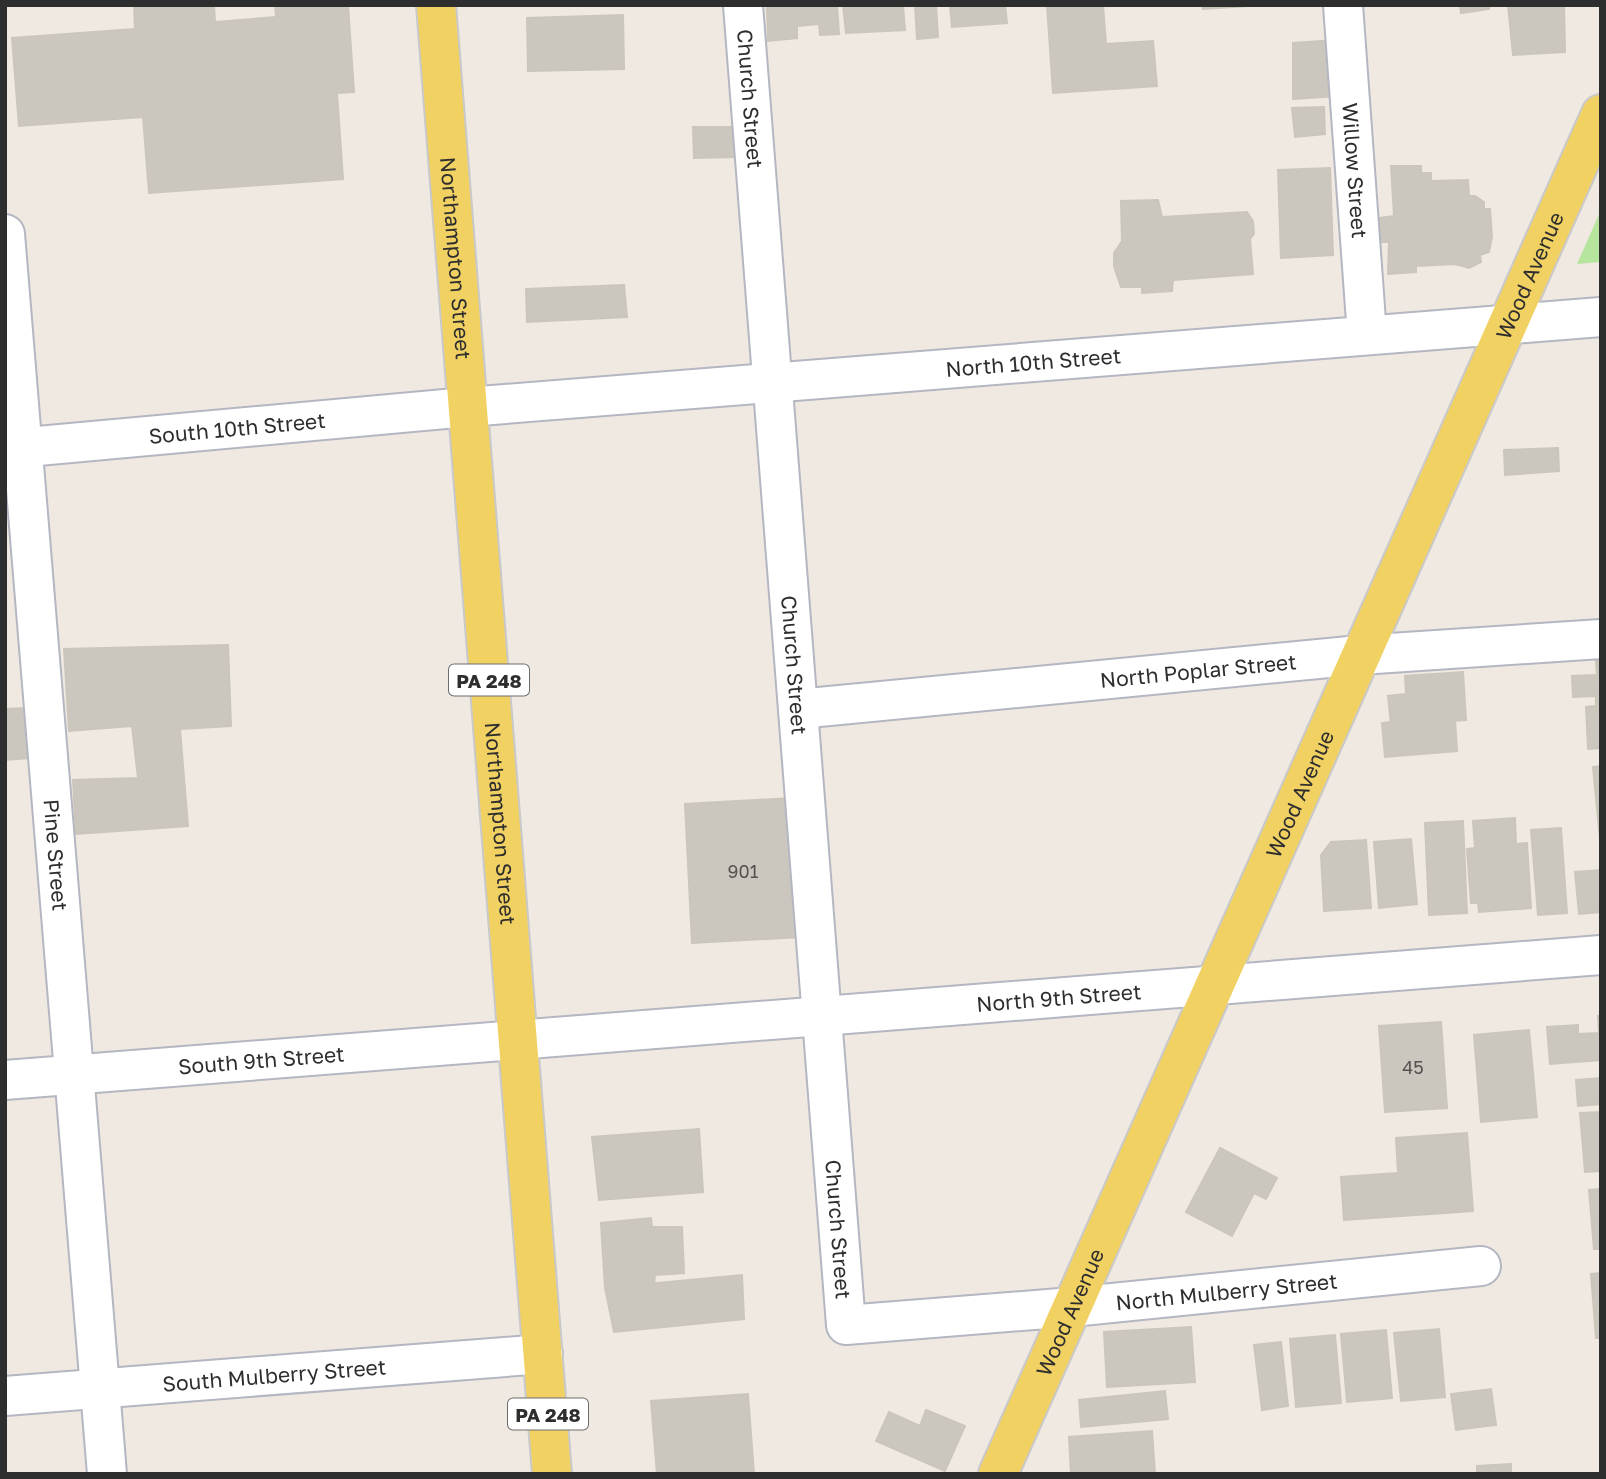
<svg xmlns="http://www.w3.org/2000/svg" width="1606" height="1479" font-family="'Golos Text',sans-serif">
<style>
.green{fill:#b6e59e}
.building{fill:#cbc7bf;stroke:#cbc5ba;stroke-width:2}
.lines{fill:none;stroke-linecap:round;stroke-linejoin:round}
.minor-casing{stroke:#b4b7c1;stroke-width:42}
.major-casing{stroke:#c9c9c9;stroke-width:42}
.minor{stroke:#fff;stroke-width:38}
.major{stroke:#f2d163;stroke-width:38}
.labels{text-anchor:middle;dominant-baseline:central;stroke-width:7;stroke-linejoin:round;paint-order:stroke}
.number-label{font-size:18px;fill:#555452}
.shield{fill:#fff;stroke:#6d6d6d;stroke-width:2}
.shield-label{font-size:19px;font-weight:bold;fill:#2e2e2e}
.street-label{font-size:21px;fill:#2e2e2e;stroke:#fff}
</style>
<rect width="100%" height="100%" fill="#efe9e1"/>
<!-- green -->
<path class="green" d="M1601,210V262L1577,264Z"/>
<!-- building -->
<g class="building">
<path d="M134,5H214L215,22L276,17L275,5H348L354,92L337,93L343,179L149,193L143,117L19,126L12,38L135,29Z"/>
<path d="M767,5H837L839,34L820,35L819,24L797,26V38L768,41Z"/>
<path d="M843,5H903L905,30L846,33Z"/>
<path d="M915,5H936L938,37L917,39Z"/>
<path d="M950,5H1005L1007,23L952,27Z"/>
<path d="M1047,5H1103L1106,44L1153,41L1157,86L1053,93Z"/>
<path d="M1202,5H1264L1203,9Z"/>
<path d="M1460,5H1489V9L1461,13Z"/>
<path d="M1508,5H1564L1565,52L1513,55Z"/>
<path d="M623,15L624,69L528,71L527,18Z"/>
<path d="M1335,40L1338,96L1293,99V43Z"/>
<path d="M1324,107L1325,134L1295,137L1292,108Z"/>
<path d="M693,127H737L738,157L694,158Z"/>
<path d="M1391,166H1421V173H1431V181L1468,180L1469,196H1475L1484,202V209H1490L1492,237L1489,252L1480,255L1481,262L1469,268L1455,264L1416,266V272L1388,274L1389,242H1381L1379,218L1394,216Z"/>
<path d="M1330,168L1333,255L1281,258L1278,170Z"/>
<path d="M1158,200L1162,217L1247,212L1253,221L1254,234L1250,239L1253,274L1173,280L1172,291L1142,293V287H1121L1114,266V253L1122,241L1121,201Z"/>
<path d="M624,285L627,317L527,322L526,289Z"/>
<path d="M1558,448L1559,471L1505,475L1504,450Z"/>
<path d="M228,645L231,726L180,729L188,826L76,834L73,780L138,778L132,726L69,731L64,649Z"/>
<path d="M1596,661H1601V706H1596V696L1573,697L1572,676L1597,675Z"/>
<path d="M1463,672L1466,720L1391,725L1388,696L1406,694L1405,676Z"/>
<path d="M1596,706H1601V748L1588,749L1586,707Z"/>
<path d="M27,708L30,758L5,760V709Z"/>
<path d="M1455,719L1457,751L1385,757L1382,723L1390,722L1391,725Z"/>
<path d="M1601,766V850L1593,767Z"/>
<path d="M793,798L801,937L692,943L685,804Z"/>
<path d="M1515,818L1516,844L1527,843L1531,908L1479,912L1478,903H1471L1467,849L1475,848L1473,821Z"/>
<path d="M1463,821L1467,913L1429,915L1425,823Z"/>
<path d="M1561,828L1567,913L1538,915L1531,830Z"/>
<path d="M1411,839L1417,904L1379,908L1374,842Z"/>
<path d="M1366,840L1371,908L1324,911L1321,855L1331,842Z"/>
<path d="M1601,870V912L1579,914L1575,872Z"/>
<path d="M1598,1016H1601V1060L1550,1064L1547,1027L1578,1025V1034L1599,1033Z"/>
<path d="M1441,1022L1447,1108L1385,1112L1379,1026Z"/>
<path d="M1529,1030L1537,1117L1481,1122L1474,1035Z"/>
<path d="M1601,1078V1104L1578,1106L1576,1080Z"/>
<path d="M1601,1112V1171L1585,1172L1580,1113Z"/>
<path d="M699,1129L703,1192L599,1200L592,1137Z"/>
<path d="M1467,1133L1473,1211L1344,1220L1341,1177L1398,1173L1396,1138Z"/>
<path d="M1220,1148L1277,1178L1266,1199L1254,1193L1232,1236L1186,1212Z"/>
<path d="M1601,1189V1249H1594L1589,1190Z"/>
<path d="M651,1218L652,1227H682L684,1273L655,1275L654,1285L605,1288L601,1223Z"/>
<path d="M1601,1273V1338H1596L1591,1274Z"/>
<path d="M742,1275L744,1319L614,1332L605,1288Z"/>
<path d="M1191,1327L1195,1382L1107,1387L1104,1332Z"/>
<path d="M1439,1329L1445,1397L1401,1401L1394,1333Z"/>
<path d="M1386,1330L1392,1398L1347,1402L1341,1334Z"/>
<path d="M1335,1335L1341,1403L1296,1407L1290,1339Z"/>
<path d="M1281,1342L1288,1406L1262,1410L1254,1345Z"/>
<path d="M1491,1389L1496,1425L1456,1430L1451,1394Z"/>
<path d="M1165,1391L1168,1419L1081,1427L1079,1400Z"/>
<path d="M748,1394L754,1474H657L651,1401Z"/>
<path d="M926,1410L965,1426L945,1471L876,1441L889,1412L920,1426Z"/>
<path d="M1152,1431L1155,1474H1071L1069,1437Z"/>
<path d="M1511,1464V1474H1477V1466Z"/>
</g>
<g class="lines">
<defs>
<g id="minor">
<path id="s1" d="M743,5L846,1325L1072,1307L1481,1266"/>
<path id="s2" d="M1343,5L1367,335"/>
<path id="s3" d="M5,234L107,1474"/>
<path id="s4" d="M5,449L467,407L1601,317"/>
<path id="s5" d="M798,709L1360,655L1601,639"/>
<path id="s6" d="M5,1080L1601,955"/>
<path id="s7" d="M5,1396L543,1354"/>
</g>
<g id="major">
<path id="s8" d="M436,5L552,1474"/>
<path id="s9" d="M998,1474L1601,114"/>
</g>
</defs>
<!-- minor casing -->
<use href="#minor" class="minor-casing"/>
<!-- major casing -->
<use href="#major" class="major-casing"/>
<!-- minor -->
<use href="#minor" class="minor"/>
<!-- major -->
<use href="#major" class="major"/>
</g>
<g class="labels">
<!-- number labels -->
<g class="number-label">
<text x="743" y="871">901</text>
<text x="1413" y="1067">45</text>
</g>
<!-- shield labels -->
<g class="shield">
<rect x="449" y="664.5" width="80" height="31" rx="5"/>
<rect x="508" y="1398.5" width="80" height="31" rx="5"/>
</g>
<g class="shield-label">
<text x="489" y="680">PA 248</text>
<text x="548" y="1414">PA 248</text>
</g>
<!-- street labels -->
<g class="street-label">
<text stroke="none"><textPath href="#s1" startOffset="94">Church Street</textPath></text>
<text stroke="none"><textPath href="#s2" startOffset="166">Willow Street</textPath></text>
<text stroke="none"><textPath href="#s8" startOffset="254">Northampton Street</textPath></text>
<text stroke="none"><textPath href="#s9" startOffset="1311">Wood Avenue</textPath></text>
<text stroke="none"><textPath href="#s4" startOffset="1032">North 10th Street</textPath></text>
<text stroke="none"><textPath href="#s4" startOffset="233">South 10th Street</textPath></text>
<text stroke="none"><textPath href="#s1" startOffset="662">Church Street</textPath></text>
<text stroke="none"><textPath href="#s5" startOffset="402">North Poplar Street</textPath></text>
<text stroke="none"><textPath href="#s9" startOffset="744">Wood Avenue</textPath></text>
<text stroke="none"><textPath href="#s8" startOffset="821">Northampton Street</textPath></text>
<text stroke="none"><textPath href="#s3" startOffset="623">Pine Street</textPath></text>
<text stroke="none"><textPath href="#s6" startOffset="1057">North 9th Street</textPath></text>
<text stroke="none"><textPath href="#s6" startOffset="257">South 9th Street</textPath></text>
<text stroke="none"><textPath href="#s1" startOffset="1228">Church Street</textPath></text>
<text stroke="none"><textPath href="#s1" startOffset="1706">North Mulberry Street</textPath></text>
<text stroke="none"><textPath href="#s9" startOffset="177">Wood Avenue</textPath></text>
<text stroke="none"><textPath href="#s7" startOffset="270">South Mulberry Street</textPath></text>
</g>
</g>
<!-- border -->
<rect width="1606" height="1479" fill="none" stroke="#2e2e2e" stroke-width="14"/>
</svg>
